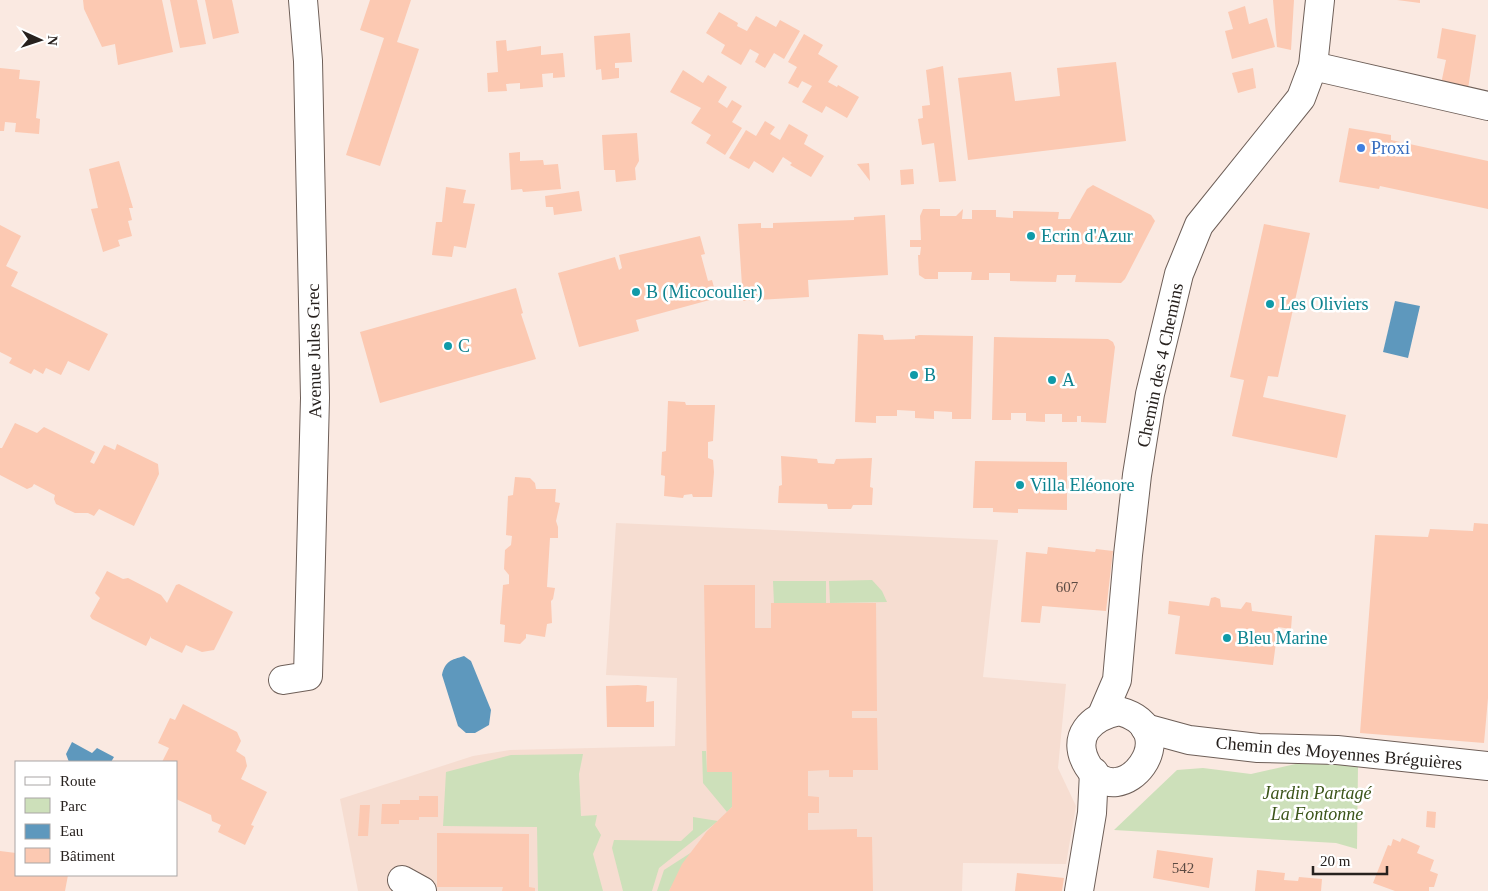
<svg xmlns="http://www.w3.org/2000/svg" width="1488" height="891" font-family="Georgia,serif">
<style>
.built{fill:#f6ddd1}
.green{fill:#cde0ba}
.water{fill:#5e98bd}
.building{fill:#fcc9b2}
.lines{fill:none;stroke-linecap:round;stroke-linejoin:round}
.minor-casing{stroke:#6e5f58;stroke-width:30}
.minor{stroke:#fff;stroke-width:28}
.shop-dot{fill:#3f7fe0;stroke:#fff;stroke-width:2}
.culture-dot{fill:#0f9aa8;stroke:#fff;stroke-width:2}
.labels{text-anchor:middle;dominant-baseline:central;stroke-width:5;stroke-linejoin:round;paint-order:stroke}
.number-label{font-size:15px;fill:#5c4b43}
.shop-label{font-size:18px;fill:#366cbe;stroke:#fff;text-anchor:start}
.culture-label{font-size:18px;fill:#0d838f;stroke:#fff;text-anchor:start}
.street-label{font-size:18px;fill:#27211e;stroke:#fff}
.park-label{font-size:18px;font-style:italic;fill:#3b5419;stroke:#fff}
</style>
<rect width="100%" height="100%" fill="#fae9e1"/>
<!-- built -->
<path class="built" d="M616,523L998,540L983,677L1066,684L1058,768L1076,806L1066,864L963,863L962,891H358L340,799L473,756L510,750L675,746L677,678L606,675Z"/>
<!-- green -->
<g class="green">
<path d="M872,580L882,591L887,602L830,603L829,581Z"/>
<path d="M773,581H826V603L774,604Z"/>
<path d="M702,751H706L707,772H732V807L727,812L703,783Z"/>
<path d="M583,754L579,774L581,816L597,815L595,825L601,835L593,854L603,891H538L537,827L443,826L446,772L511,755Z"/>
<path d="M1300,763L1358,765L1357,849L1336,843L1114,830L1177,770L1203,768L1251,774Z"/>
<path d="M693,817L718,821L659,868L652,891H623L612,848L614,840L681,841L693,830Z"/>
<path d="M692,852L669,891H657L664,870Z"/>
</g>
<!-- water -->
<g class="water">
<path d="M1395,301L1420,306L1408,358L1383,352Z"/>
<path d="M464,656L471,661L491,710L489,725L475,733H466L458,726L442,675C445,661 451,660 464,656Z"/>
<path d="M72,742L92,753L97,748L114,757L111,762H69L66,754Z"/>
</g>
<!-- building -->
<g class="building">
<path d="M83,0H162L173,52L118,65L115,44L102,47L84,9Z"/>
<path d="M170,0H197L206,44L180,48Z"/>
<path d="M205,0H232L239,33L213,39Z"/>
<path d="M370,0H411L397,42L419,49L380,166L346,155L384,38L360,30Z"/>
<path d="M1273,0H1294L1291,50L1277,47Z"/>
<path d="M1397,0H1420V3Z"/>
<path d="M1245,6L1249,24L1267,18L1275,47L1232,59L1225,31L1233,29L1228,12Z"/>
<path d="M719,12L738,23L737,26L747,31L756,16L776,27L780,20L800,31L784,59L774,53L765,68L755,62L759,54L750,49L741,65L721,53L725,45L706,33Z"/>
<path d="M1442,28L1476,35L1468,89L1441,84L1446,60L1437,58Z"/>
<path d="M630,33L632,62L615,63V68H619V78L602,80L601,69L596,70L594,36Z"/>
<path d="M804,34L823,45L818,54L838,66L828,82L837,87L838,85L859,97L847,118L826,106L822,113L802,102L812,86L802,81L798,88L788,83L797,67L788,62Z"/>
<path d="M506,40L507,51L541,46V55L563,53L565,77L553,78V73L542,74L543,87L520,89V83L506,84L507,91L488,92L487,73L498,72L496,41Z"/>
<path d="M1116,62L1126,141L968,160L958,78L1011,72L1015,101L1060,96L1057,68Z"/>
<path d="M943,66L956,181L939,182L934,143L922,145L918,119L923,118L922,106L930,105L926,70Z"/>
<path d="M0,68L20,70L19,79L40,81L36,118L40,119L39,134L15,132L16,123L5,122L4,131H0Z"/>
<path d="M1253,68L1256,88L1238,93L1232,73Z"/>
<path d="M683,70L703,83L708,75L727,87L718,102L727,108L732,100L742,106L732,122L742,128L725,155L706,143L711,135L691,123L701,108L670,92Z"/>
<path d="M765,121L775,127L770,134L780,140L789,124L808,135L804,144L824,156L811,177L790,165L792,163L783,157L773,173L754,161L749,169L729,158L746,130L756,136Z"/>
<path d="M1349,128L1391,135V140L1488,161V209L1380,186L1379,189L1339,182Z"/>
<path d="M637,133L639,161L635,168L636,180L616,182L615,170H604L602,135Z"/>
<path d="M520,152V161L543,160L544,165L558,164L561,189L523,192L522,189L511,190L509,153Z"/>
<path d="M119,161L133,208H129L132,220L128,221L132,236L118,240L120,246L103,252L91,209L98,208L89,169Z"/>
<path d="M869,163L870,181L857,164Z"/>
<path d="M913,169L914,184L901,185L900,170Z"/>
<path d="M1093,185L1151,215L1155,221L1125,279L1121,283L1075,282L1076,275H1057L1056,282L1010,281V273H989V280H971L972,272H938V279H925L919,275L918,255H920L921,247H910V240H921L920,216L923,209H940V216H956L963,209L962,219H972V210H996V217L1013,218V211L1059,212L1058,219H1070L1087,189Z"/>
<path d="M446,187L466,190L463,203L475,204L466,248L454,246L452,257L432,255L436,222H442Z"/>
<path d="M579,191L582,211L554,215L553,207H546L545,196Z"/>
<path d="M885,215L888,275L808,280L809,297L743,301L738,224L761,223V228H773V223L854,220V217Z"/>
<path d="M1264,224L1310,233L1278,377L1268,376L1263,397L1346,415L1337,458L1232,436L1244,380L1230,377Z"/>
<path d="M0,225L21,236L6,266L18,272L11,286L108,334L89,371L68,361L61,375L46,368L43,374L34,369L31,374L9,363L12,358L0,352Z"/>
<path d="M700,236L705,254L701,255L708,281L712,280L717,298L636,320L639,331L579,347L558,273L615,257L619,270L622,268L619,255Z"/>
<path d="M516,288L523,313L521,314L536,359L380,403L360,332Z"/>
<path d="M858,334L883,335L884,340L915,339V336L919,335L973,336L971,419H952V412L934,411V419L915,418V411L897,410V416H876V423L855,422Z"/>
<path d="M994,337L1108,339L1113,342L1115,347L1106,423L1081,422V416H1077V422H1062V414H1045V422L1026,421V413H1011V420H992Z"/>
<path d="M668,401L685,402L686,405H715L713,441L708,442V458L713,460L714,472L712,497H693L692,494L684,495L683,498L664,496L665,476L661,475L662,452L666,451Z"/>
<path d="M15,423L37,433L44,427L95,452L90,462L94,464L104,445L115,450L117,444L158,464L159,474L134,526L99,509L94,516L88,513H75L56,504L54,499L55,495L34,484L32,487L27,489L0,475V448H2Z"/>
<path d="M781,456L817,459L818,463L834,464L836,459L872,458L870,487L873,488L872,505H853L851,509H828L827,504L778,503L779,486L782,485Z"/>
<path d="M975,461L1067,462V510L1018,509V513L993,512V508H973Z"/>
<path d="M515,477L530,478L535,483L536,489H556L555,502L560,503L556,521L558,527V538H550L547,587L555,588L553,599L551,601L552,623L547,624L545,637L526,634V638L520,644L504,642L505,625L500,624L503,585L509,584V575L504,569L505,550L511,545L512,536L506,535L508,496L513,495Z"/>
<path d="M1474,523L1488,524V698L1484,743L1360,733L1375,535L1428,537L1430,529L1473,531Z"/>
<path d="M1048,547L1095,552L1096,549L1113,551L1106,611L1042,606L1040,623L1021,622L1026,552L1047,554Z"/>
<path d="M107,571L123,579L128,578L161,595L167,603L176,585L179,584L233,612L214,650L202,652L186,645L182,653L151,638V636L146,646L92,619L90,616L100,598L95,593Z"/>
<path d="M704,585H755V628H771V603H876L877,711H852V718H877L878,770H853V777H829V770L808,771V796L819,797V813H808V830L857,829V837H872L873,891H669L682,864L707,831L732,807V772H707Z"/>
<path d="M1215,597L1220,599L1221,607L1241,609L1246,602L1251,603L1252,611L1292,616L1291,629L1278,627L1273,665L1175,654L1180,616L1168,614L1169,601L1209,606L1211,598Z"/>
<path d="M638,685L647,686L646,702L654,701V727H607L606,686Z"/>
<path d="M183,704L237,732L241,741L236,751L245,757L247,766L241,779L267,792L251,825L254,826L245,845L218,832L221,825L212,821L211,815L176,799V762H162L169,748L158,743L170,718L175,720Z"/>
<path d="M419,796H438V817H419V820H399V824H381L382,804H400V800H419Z"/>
<path d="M360,805H370L368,836H358Z"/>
<path d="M1427,811L1436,812L1435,828L1426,827Z"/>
<path d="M437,833L529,834V887L535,888V891H502L503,887H437Z"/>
<path d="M1402,838L1420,846L1417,853L1434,860L1430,871L1438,874L1434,887H1429V891H1395L1373,883L1388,845L1391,846L1393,839L1400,842Z"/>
<path d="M1157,850L1213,858L1209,888L1153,878Z"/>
<path d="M0,851L16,853V875H68L65,891H0Z"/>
<path d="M1257,870L1285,873L1284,880L1298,881L1299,877L1322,879L1321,891H1255Z"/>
<path d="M1017,873L1064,878L1062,891H1015Z"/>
</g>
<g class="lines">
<defs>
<g id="minor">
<path d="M1313,66L1488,106"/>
<path d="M283,680L308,676L315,398L308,61L303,0"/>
<path d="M1119,711C1190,730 1120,818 1088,766C1070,736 1091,717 1119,711Z"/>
<path d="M1102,715L1117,680L1128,555L1137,475L1150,394L1179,274L1199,225L1301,98L1313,66L1320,0"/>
<path d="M1145,728L1189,740L1258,748L1337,750L1488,766"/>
<path d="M402,880L422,891"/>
<path d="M1079,891L1092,813L1094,772"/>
</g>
</defs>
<!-- minor casing -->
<use href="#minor" class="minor-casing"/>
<!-- minor -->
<use href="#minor" class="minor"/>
</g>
<!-- markers -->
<circle class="shop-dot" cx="1361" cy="148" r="5"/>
<g class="culture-dot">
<circle cx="1031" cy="236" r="5"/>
<circle cx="636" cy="292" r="5"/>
<circle cx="1270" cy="304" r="5"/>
<circle cx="448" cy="346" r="5"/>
<circle cx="914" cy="375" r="5"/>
<circle cx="1052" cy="380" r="5"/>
<circle cx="1020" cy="485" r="5"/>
<circle cx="1227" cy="638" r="5"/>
</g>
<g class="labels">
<!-- number labels -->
<g class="number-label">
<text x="1067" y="587">607</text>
<text x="1183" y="868">542</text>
</g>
<!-- shop labels -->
<g class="shop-label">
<text x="1371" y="148">Proxi</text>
</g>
<!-- culture labels -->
<g class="culture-label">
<text x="1041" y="236">Ecrin d'Azur</text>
<text x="646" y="292">B (Micocoulier)</text>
<text x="1280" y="304">Les Oliviers</text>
<text x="458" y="346">C</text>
<text x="924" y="375">B</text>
<text x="1062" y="380">A</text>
<text x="1030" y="485">Villa Eléonore</text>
<text x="1237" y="638">Bleu Marine</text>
</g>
<!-- street labels -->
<g class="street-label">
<text transform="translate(314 351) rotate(-91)">Avenue Jules Grec</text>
<text transform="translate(1160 365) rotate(-78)">Chemin des 4 Chemins</text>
<text transform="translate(1339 753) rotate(5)">Chemin des Moyennes Bréguières</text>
</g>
<!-- park labels -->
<g class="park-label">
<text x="1317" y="793">Jardin Partagé<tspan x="1317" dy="21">La Fontonne</tspan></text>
</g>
</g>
<!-- legend -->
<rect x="15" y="761" width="162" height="115" fill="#ffffff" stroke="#a9a6a5"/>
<rect x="25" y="777" width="25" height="8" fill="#ffffff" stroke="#a9a6a5"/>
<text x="60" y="786" font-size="15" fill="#27211e">Route</text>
<rect x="25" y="798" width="25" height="15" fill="#cde0ba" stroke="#a9a6a5"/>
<text x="60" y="811" font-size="15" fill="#27211e">Parc</text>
<rect x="25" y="824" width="25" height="15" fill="#5e98bd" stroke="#a9a6a5"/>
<text x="60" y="836" font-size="15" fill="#27211e">Eau</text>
<rect x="25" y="848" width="25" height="15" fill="#fcc9b2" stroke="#a9a6a5"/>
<text x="60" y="861" font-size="15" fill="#27211e">Bâtiment</text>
<!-- north arrow -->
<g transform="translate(40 40) rotate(93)" stroke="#ffffff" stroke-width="4" paint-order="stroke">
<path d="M0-4L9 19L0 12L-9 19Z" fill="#27211e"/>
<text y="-8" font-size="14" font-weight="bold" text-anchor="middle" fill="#27211e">N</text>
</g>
<!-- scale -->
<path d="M1313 866v8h74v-8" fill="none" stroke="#27211e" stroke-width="2.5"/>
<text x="1320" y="866" font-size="15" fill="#27211e" stroke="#ffffff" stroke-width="4" paint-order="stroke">20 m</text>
</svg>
